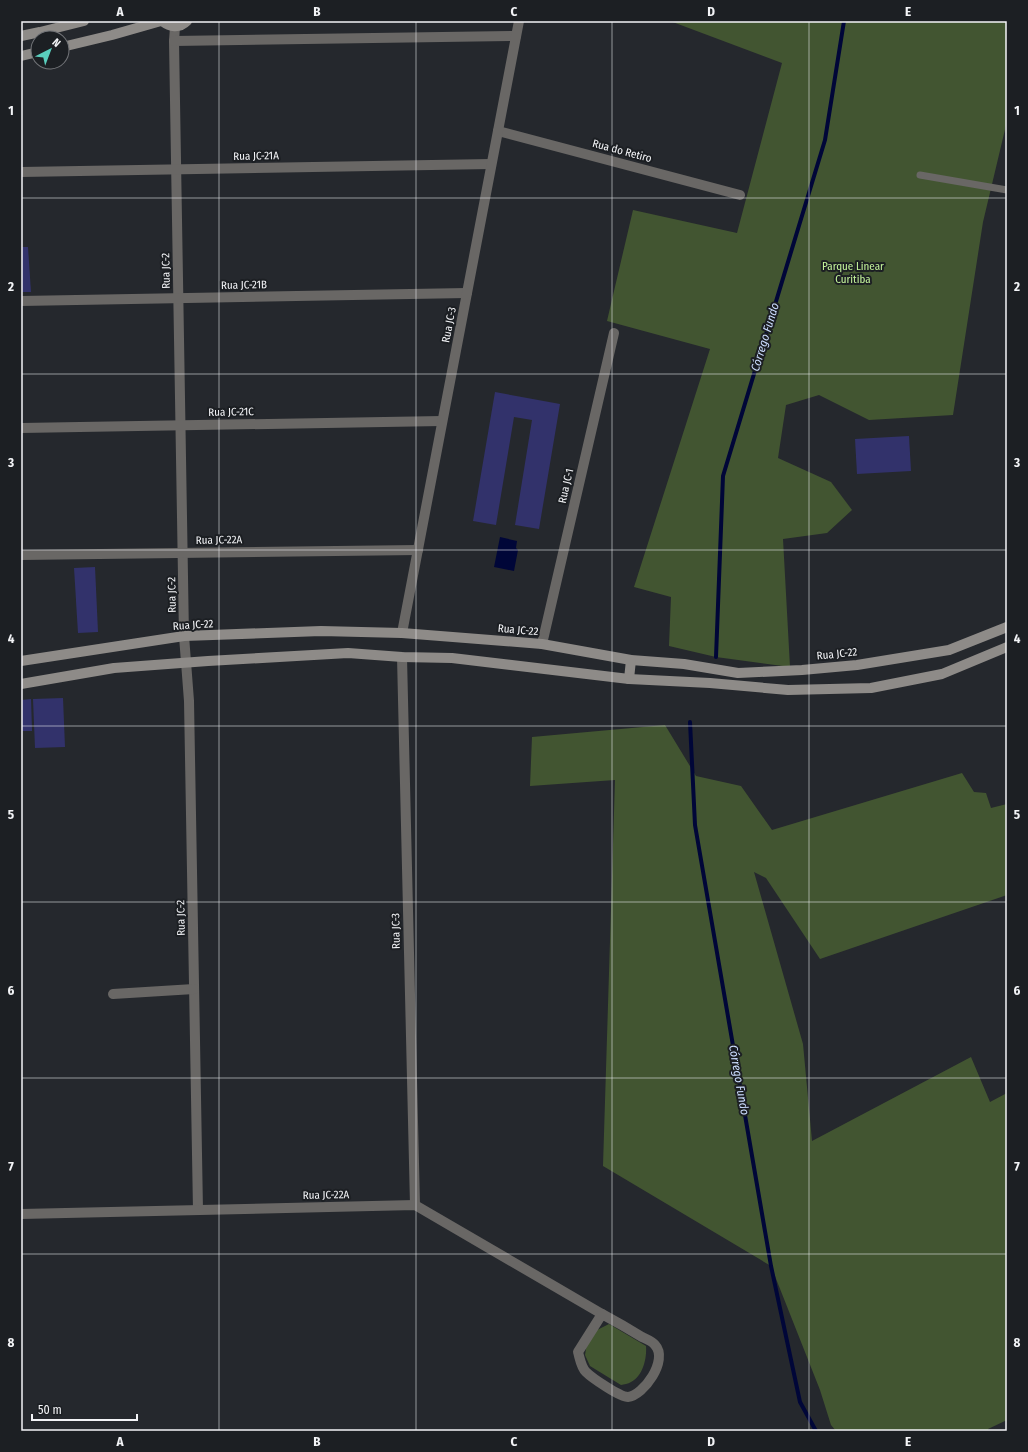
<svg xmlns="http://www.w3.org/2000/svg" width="1028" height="1452" font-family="'Fira Sans Condensed',sans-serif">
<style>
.green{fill:#425531}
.water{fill:#000638}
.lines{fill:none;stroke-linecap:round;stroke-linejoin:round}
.stream{stroke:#000638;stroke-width:4}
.building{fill:#32326b}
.lane{stroke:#696765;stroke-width:7}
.street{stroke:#696765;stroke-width:10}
.secondary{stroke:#8e8b88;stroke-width:10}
.grid{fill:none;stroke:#f3f4f7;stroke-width:1;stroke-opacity:0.55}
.labels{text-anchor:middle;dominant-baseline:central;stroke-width:4;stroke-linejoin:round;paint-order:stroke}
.street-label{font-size:11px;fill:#f3f4f7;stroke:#1c1f23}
.park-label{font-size:11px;fill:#c4f49b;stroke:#1c1f23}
.water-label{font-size:12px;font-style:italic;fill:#cdf;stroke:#1c1f23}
.neatline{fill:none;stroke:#f3f4f7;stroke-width:1.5}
.grid-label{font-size:13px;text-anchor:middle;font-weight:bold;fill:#f3f4f7}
</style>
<rect width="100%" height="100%" fill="#25282d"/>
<!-- green -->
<g class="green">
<path d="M670,21H1007V121L983,222L953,415L869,420L819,395L786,405L778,458L831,482L852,510L827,533L783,539L790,667L716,657L669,646L671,597L634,587L710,349L607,321L633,210L737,233L782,63Z"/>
<path d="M665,725L696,776L741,786L772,830L962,773L974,792L986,793L991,808L1007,804V895L820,959L766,878L754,872L803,1044L812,1141L971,1057L990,1102L1007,1093V1420L988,1429L989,1431H836L831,1425L820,1390L771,1266L603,1166L615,780L530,786L532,737Z"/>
<path d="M609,1324L646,1346C647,1358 643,1376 631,1382C628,1384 624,1384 621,1385L590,1366L585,1355L587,1343L597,1330Z"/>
</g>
<!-- water -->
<path class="water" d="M500,537L517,541L516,548L518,550L514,571L494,567Z"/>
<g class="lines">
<!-- stream -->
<g class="stream">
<path d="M716,657L723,476L825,140L844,21"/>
<path d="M690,722L695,825L771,1266L800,1402L816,1431"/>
</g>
</g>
<!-- building -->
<g class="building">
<path d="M21,247H28L31,292H21Z"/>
<path d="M495,392L560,404L539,529L515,525L532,420L514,417L496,525L473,521Z"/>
<path d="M909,436L911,471L857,474L855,439Z"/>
<path d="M95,567L98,632L78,633L74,568Z"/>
<path d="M63,698L65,747L35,748L33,699Z"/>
<path d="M31,699L32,731H21V700Z"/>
</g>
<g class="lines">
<!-- lane -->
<path class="lane" d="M920,175L1007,190"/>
<!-- street -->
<g class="street">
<path d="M175,27L174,41L184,636L189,701L198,1210"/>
<path d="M174,41L516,36"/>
<path d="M498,131L740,195"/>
<path d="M21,172L491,164"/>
<path d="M21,301L467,293"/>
<path d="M21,428L442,421"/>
<path d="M21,555L418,550"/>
<path d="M402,633L519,21"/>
<path d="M542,644L614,333"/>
<path d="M402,657L415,1205"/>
<path d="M113,994L194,989"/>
<path d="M21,1214L415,1205L602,1314"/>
<path d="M602,1314C615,1321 629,1329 642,1337C646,1339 652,1341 655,1345C669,1360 643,1396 628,1397C620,1397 592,1378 586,1372C581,1367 580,1359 578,1352Z"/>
</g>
<!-- secondary -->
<g class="secondary">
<path d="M162,21C170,27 179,29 187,21"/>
<path d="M21,36L40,32L84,21"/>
<path d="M62,47L112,35L161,21"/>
<path d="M21,56L38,52"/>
<path d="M21,661L184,636L321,631L402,633L542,644L631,660L684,664L738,673L802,670L857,665L949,650L1007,627"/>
<path d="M629,679L631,660"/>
<path d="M21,684L114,668L208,661L348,653L402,657L452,658L629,679L710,683L788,690L871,688L942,674L1007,647"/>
</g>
</g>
<!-- grid -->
<path class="grid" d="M219,21V1431M416,21V1431M612,21V1431M809,21V1431M21,198H1007M21,374H1007M21,550H1007M21,726H1007M21,902H1007M21,1078H1007M21,1254H1007"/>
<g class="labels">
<!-- street labels -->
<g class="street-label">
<text transform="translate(622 151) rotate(15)">Rua do Retiro</text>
<text transform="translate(256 156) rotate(-1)">Rua JC-21A</text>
<text transform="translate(166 271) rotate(-91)">Rua JC-2</text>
<text transform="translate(244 285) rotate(-1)">Rua JC-21B</text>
<text transform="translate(449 325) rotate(-79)">Rua JC-3</text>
<text transform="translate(231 412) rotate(-1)">Rua JC-21C</text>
<text transform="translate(566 486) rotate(-77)">Rua JC-1</text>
<text transform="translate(219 540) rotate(-1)">Rua JC-22A</text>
<text transform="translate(172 595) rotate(-91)">Rua JC-2</text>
<text transform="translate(193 625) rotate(-4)">Rua JC-22</text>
<text transform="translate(518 630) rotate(5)">Rua JC-22</text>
<text transform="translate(837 654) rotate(-6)">Rua JC-22</text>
<text transform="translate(181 918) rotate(-91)">Rua JC-2</text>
<text transform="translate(396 931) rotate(-91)">Rua JC-3</text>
<text transform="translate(326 1195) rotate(-1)">Rua JC-22A</text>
</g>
<!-- park labels -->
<g class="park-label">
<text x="853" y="266">Parque Linear<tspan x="853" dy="13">Curitiba</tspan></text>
</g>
<!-- water labels -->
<g class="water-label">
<text transform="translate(765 337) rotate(-73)">Córrego Fundo</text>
<text transform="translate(739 1080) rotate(80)">Córrego Fundo</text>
</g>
</g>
<!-- border -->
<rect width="1028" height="1452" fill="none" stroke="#1c1f23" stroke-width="44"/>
<!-- north arrow -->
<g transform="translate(50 50) rotate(42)"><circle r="19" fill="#1c1f23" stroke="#727478"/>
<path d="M0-3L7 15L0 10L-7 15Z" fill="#5acebd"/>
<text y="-6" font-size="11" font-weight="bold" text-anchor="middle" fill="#f3f4f7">N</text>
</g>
<!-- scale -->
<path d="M32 1414v6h105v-6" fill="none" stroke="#f3f4f7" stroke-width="2"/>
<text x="38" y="1414" font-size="12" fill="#f3f4f7" stroke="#1c1f23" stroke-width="3" paint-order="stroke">50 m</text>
<rect x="22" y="22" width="984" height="1408" class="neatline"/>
<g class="grid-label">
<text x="120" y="16">A</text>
<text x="317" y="16">B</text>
<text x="514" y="16">C</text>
<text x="711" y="16">D</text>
<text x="908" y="16">E</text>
<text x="11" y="115">1</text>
<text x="1017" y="115">1</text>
<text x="11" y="291">2</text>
<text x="1017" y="291">2</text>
<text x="11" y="467">3</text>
<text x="1017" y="467">3</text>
<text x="11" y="643">4</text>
<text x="1017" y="643">4</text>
<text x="11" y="819">5</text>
<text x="1017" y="819">5</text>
<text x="11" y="995">6</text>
<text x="1017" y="995">6</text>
<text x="11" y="1171">7</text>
<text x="1017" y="1171">7</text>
<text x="11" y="1347">8</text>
<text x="1017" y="1347">8</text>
<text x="120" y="1446">A</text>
<text x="317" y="1446">B</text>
<text x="514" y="1446">C</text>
<text x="711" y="1446">D</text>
<text x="908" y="1446">E</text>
</g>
</svg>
